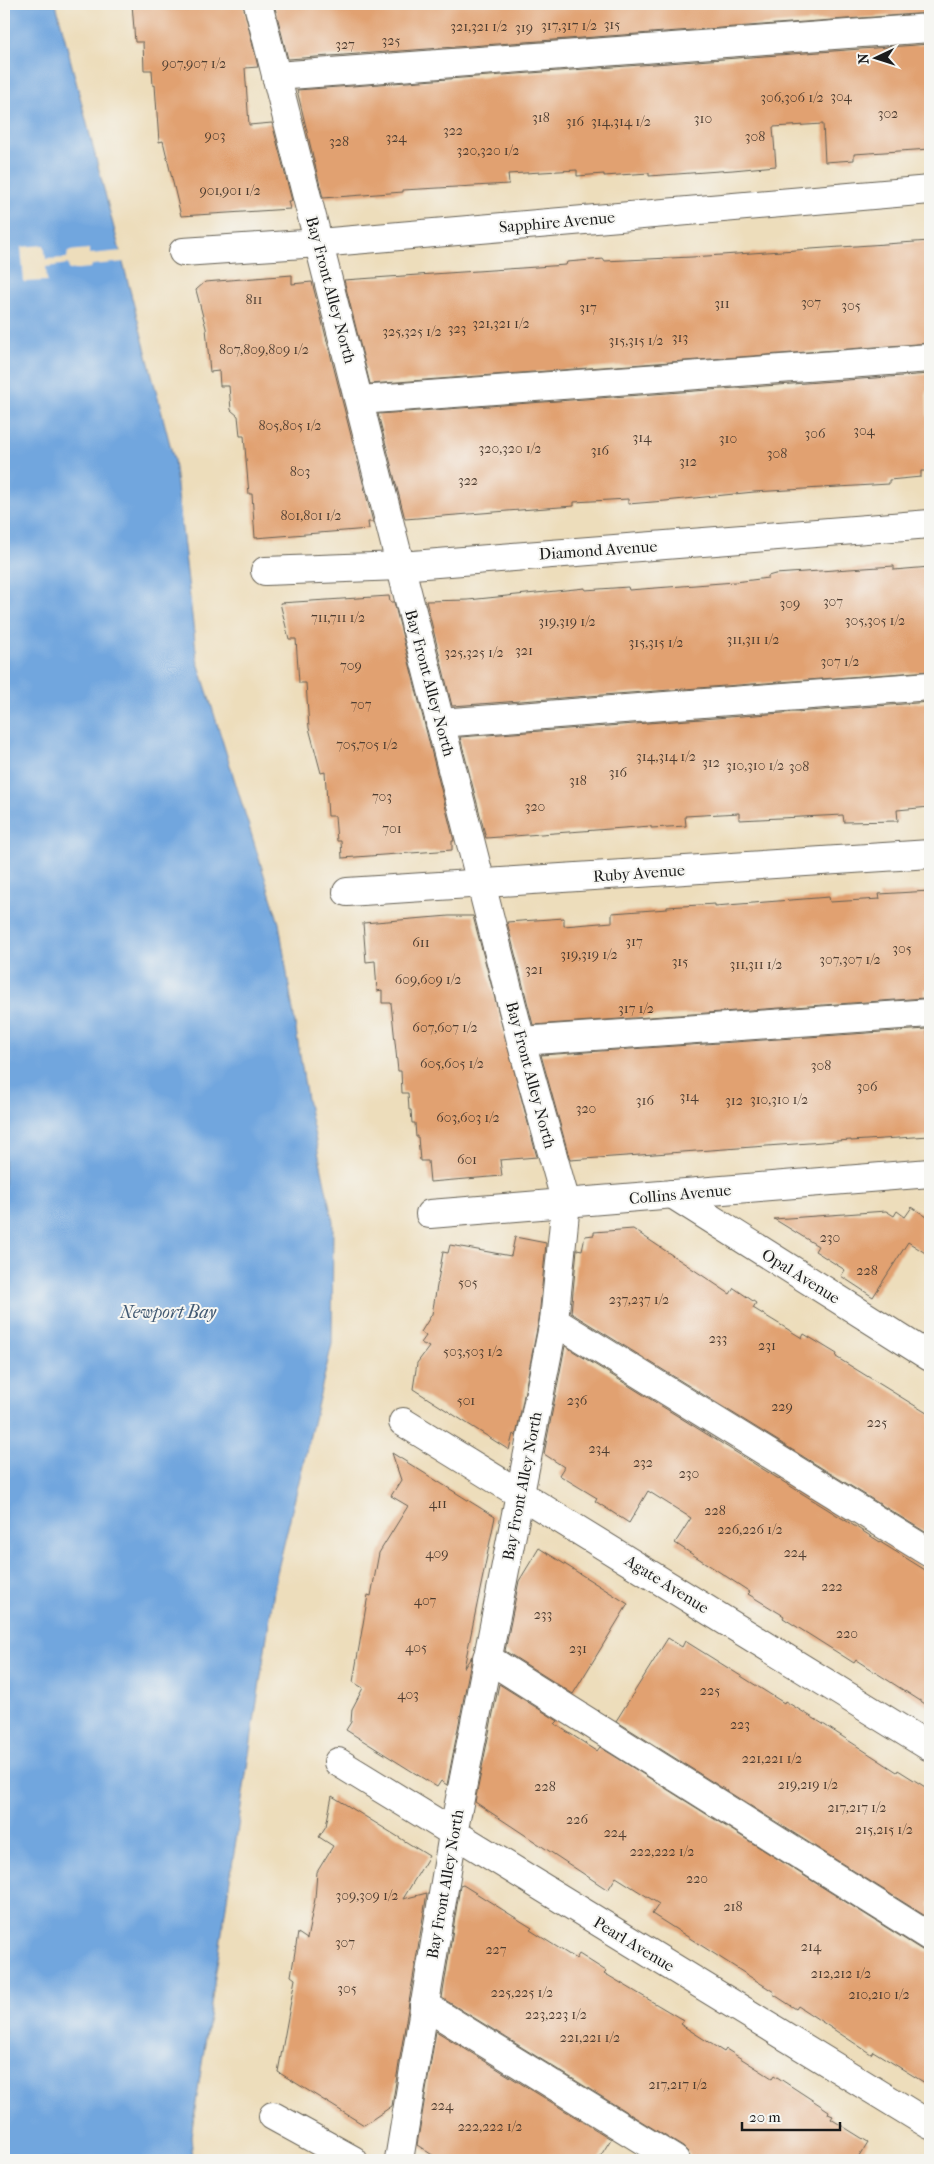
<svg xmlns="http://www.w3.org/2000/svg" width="934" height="2164" font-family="'IM FELL French Canon',serif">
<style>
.water{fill:#71a6de;stroke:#46617d}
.pier{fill:#edddbb}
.building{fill:#e1a171}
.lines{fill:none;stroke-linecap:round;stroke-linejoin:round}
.minor-casing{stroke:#656054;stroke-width:30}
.minor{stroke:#fff;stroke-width:28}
.labels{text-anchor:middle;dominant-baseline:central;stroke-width:4;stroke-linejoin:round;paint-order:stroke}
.number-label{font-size:14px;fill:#4d3d31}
.street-label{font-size:16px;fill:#1c1c1c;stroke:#f6f6f2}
.water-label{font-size:18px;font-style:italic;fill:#425a73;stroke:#f6f6f2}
</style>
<rect width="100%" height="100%" fill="#f6f6f2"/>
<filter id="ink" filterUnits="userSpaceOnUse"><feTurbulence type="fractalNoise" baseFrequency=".02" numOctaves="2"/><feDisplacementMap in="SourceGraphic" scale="10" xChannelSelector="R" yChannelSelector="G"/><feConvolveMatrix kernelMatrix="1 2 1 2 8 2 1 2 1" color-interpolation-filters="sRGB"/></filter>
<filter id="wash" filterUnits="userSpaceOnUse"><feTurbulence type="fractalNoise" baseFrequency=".0096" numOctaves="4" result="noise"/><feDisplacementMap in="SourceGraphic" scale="20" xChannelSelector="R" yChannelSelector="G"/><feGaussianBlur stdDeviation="1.12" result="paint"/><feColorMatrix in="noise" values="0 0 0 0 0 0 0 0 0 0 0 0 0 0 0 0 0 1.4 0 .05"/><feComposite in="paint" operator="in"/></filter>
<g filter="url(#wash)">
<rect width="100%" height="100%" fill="#edddbb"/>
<!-- water -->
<path class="water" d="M4,4H56L174,460L197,659L279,923L307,1099L333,1222L332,1344L276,1577L191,2136L193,2160H4Z"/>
<!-- pier -->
<path class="pier" d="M44,245L46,259L67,258L68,251L89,249L90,254L122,251L125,262L92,265L91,268L69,270L68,264L46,267L47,281L24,282L21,247Z"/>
<g id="blocks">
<!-- building -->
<g class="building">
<path d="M132,4H243L258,67L245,68L249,125L272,123L292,201H288L290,209L181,216L163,141L159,142L155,85L153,86L152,70H144L143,42H135Z"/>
<path d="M274,4H930V13L288,59Z"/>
<path d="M930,44V149L854,154V160L825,162L823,124L773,127L776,166L733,170L649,176V173L604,176V174L577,176V170L559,171L508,174L509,184L403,190V192L323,198L297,90Z"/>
<path d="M930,241V343L370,384L344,280L566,265L567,262L604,259V261L692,257Z"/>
<path d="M292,275V284L312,282L373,522H368L369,529L255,538L252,494H249L244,436H240L238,416L231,410L229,386H220L219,371L210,372L206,328L196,290L205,282Z"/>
<path d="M930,374V391H926L930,471H921V477L889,480V484L754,492L665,501L628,504V499L574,502V506L533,509L405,519L378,414Z"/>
<path d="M894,566V570L930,567V671L452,706L426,601L468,600L585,588V590L628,587L629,590L735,582L768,578V576L775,574Z"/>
<path d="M389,596L390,602H394L454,841H452V850L342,858L341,841H337L335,816H328L325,772L321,773L309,728L306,683H299L296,639H289L280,603Z"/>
<path d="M930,702V807L897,810L898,821L844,822L843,815L739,820V813L685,816L686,826L651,828V826L486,838L460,737Z"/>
<path d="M930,891V989H925V998L533,1025L507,922L564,918V926L612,922V913L667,909V907L715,904V906L829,897L830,902L880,899L879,894Z"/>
<path d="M449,916H473L537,1157L500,1160L502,1176L430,1182L428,1161H420L418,1137H416L415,1123H412L411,1110H409L408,1093H402L401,1071H398L391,1003H382V990L377,991L375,961L366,962L363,923Z"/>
<path d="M927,1029L930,1077V1136L851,1141V1140L570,1160L541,1055Z"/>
<path d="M912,1207L930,1219V1256L908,1242L873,1297L841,1276L845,1270L815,1251L818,1246L774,1219L886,1211L894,1216L897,1211L905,1217Z"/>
<path d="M633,1229L730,1294L734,1288L756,1303L753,1308L802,1338L804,1334L837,1354L836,1357L930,1415V1535L571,1313L577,1249L582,1250L585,1236L594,1235V1232Z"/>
<path d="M515,1237L546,1243L539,1319L516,1436L513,1434L509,1450L413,1389L417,1363L429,1347L421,1343L426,1336L421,1332L432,1314L443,1252L448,1253L450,1245L511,1256Z"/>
<path d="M565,1346L930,1573V1707L856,1660L854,1663L783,1618L784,1616L748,1594L750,1592L675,1543L691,1518L648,1491L629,1523L595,1501L597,1498L559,1475L564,1467L544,1454Z"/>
<path d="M392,1453L495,1517L464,1668L472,1656L447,1785L441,1781L437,1787L346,1730L351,1722L352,1709L363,1688L353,1682L368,1595L371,1596L379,1553L408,1506L391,1496L401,1480Z"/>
<path d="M539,1548L628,1604L573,1694L505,1651L519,1581Z"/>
<path d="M668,1638L682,1647L685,1641L784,1703L785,1701L823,1724L897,1772L898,1770L930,1790V1919L616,1721Z"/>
<path d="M499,1684L558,1721L555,1724L597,1751L600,1747L922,1950L930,1952V2086L873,2051L871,2054L798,2006L796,2009L773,1994L774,1992L652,1914L659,1904L616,1877L608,1890L475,1802Z"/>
<path d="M332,1796L429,1856L403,1899L427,1893L392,2106L364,2125L278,2072L295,1979L291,1976L298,1933L307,1939L315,1899L317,1872L333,1846L319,1837L326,1826Z"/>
<path d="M463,1885L532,1928L530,1930L576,1959L579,1954L606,1971L604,1973L683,2020L680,2024L724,2052L726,2049L772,2078L774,2075L829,2111L828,2114L833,2116L831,2119L868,2142L857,2160H691L688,2152L683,2147L442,1998L460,1886Z"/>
<path d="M436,2031L611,2139L598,2160H440L417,2145Z"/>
</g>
</g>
</g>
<g filter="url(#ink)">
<use href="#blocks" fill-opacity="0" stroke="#656054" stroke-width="1"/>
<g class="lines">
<defs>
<g id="minor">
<path d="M258,4L521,1041L566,1203L554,1321L453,1834L399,2160"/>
<path d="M276,76L930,28"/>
<path d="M183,252L319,243L930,190"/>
<path d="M360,400L930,358"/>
<path d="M265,571L400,566L930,524"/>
<path d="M440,723L930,686"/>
<path d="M347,892L930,854"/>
<path d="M521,1041L930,1013"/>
<path d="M672,1194L930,1357"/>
<path d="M430,1214L930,1173"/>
<path d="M554,1321L930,1553"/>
<path d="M403,1422L930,1747"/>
<path d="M487,1658L930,1937"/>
<path d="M338,1762L930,2125"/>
<path d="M424,2005L675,2160"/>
<path d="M273,2116L353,2160"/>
</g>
</defs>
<!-- minor casing -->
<use href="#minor" class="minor-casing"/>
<!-- minor -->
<use href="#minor" class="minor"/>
</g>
</g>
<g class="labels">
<!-- number labels -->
<g class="number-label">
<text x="612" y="24">315</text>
<text x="569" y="25">317,317 1/2</text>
<text x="479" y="26">321,321 1/2</text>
<text x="524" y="27">319</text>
<text x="391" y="40">325</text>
<text x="345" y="44">327</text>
<text x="194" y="63">907,907 1/2</text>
<text x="841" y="96">304</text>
<text x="792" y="97">306,306 1/2</text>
<text x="888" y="113">302</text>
<text x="541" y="117">318</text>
<text x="703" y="118">310</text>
<text x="575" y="121">316</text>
<text x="621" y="121">314,314 1/2</text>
<text x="453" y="130">322</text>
<text x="215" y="135">903</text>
<text x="755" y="136">308</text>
<text x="396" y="137">324</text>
<text x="339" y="141">328</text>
<text x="488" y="150">320,320 1/2</text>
<text x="230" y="190">901,901 1/2</text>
<text x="254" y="299">811</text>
<text x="811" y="302">307</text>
<text x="722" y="303">311</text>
<text x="851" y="305">305</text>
<text x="588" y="307">317</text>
<text x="501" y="323">321,321 1/2</text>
<text x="457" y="328">323</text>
<text x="412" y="331">325,325 1/2</text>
<text x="680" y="337">313</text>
<text x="636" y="340">315,315 1/2</text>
<text x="264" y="349">807,809,809 1/2</text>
<text x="290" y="425">805,805 1/2</text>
<text x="864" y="430">304</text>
<text x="815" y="433">306</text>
<text x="642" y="437">314</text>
<text x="728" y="438">310</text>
<text x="510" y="448">320,320 1/2</text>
<text x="600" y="450">316</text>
<text x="777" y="453">308</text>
<text x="688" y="461">312</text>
<text x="300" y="471">803</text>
<text x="468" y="480">322</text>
<text x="311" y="515">801,801 1/2</text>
<text x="833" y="601">307</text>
<text x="790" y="603">309</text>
<text x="338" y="617">711,711 1/2</text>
<text x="875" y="620">305,305 1/2</text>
<text x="567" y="621">319,319 1/2</text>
<text x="753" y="639">311,311 1/2</text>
<text x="656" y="642">315,315 1/2</text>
<text x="524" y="650">321</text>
<text x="474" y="652">325,325 1/2</text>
<text x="840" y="661">307 1/2</text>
<text x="351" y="665">709</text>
<text x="361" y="704">707</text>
<text x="367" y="744">705,705 1/2</text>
<text x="666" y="756">314,314 1/2</text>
<text x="711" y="762">312</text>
<text x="755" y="765">310,310 1/2</text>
<text x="799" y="766">308</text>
<text x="618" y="772">316</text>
<text x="578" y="780">318</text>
<text x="382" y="796">703</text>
<text x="535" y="806">320</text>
<text x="392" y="828">701</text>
<text x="634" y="941">317</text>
<text x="421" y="942">611</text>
<text x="902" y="948">305</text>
<text x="589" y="954">319,319 1/2</text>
<text x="850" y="959">307,307 1/2</text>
<text x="680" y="961">315</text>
<text x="756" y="964">311,311 1/2</text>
<text x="534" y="969">321</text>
<text x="428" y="979">609,609 1/2</text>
<text x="636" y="1008">317 1/2</text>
<text x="445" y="1027">607,607 1/2</text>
<text x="452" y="1063">605,605 1/2</text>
<text x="821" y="1065">308</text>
<text x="867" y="1086">306</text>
<text x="689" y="1096">314</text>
<text x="779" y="1099">310,310 1/2</text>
<text x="645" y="1100">316</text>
<text x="734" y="1100">312</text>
<text x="586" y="1108">320</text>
<text x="468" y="1117">603,603 1/2</text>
<text x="467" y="1159">601</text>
<text x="830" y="1237">230</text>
<text x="867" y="1270">228</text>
<text x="468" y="1282">505</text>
<text x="639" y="1299">237,237 1/2</text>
<text x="718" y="1338">233</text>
<text x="767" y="1345">231</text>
<text x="473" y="1351">503,503 1/2</text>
<text x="466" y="1400">501</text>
<text x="577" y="1400">236</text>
<text x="782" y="1406">229</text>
<text x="877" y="1422">225</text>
<text x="599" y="1448">234</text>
<text x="643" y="1462">232</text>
<text x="689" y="1473">230</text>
<text x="438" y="1503">411</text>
<text x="715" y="1510">228</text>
<text x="750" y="1529">226,226 1/2</text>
<text x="795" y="1552">224</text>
<text x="437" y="1553">409</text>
<text x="832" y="1586">222</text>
<text x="425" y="1600">407</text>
<text x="543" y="1614">233</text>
<text x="847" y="1633">220</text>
<text x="416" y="1647">405</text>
<text x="578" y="1648">231</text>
<text x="710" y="1690">225</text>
<text x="408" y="1694">403</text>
<text x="740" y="1724">223</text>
<text x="772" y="1758">221,221 1/2</text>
<text x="808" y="1784">219,219 1/2</text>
<text x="545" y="1786">228</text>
<text x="857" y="1807">217,217 1/2</text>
<text x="577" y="1819">226</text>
<text x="884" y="1829">215,215 1/2</text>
<text x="615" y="1832">224</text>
<text x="662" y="1851">222,222 1/2</text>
<text x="697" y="1878">220</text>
<text x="367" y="1895">309,309 1/2</text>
<text x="733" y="1906">218</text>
<text x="345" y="1942">307</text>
<text x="811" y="1946">214</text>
<text x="496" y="1949">227</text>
<text x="841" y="1973">212,212 1/2</text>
<text x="347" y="1988">305</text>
<text x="522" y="1992">225,225 1/2</text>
<text x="879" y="1994">210,210 1/2</text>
<text x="556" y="2014">223,223 1/2</text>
<text x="590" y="2037">221,221 1/2</text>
<text x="678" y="2084">217,217 1/2</text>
<text x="442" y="2105">224</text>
<text x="490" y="2126">222,222 1/2</text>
</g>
<!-- street labels -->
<g class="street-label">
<text transform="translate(557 222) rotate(-5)">Sapphire Avenue</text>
<text transform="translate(331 290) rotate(75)">Bay Front Alley North</text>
<text transform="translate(598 550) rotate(-4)">Diamond Avenue</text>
<text transform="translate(430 683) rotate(75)">Bay Front Alley North</text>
<text transform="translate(639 873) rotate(-4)">Ruby Avenue</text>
<text transform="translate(531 1075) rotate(75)">Bay Front Alley North</text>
<text transform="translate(680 1194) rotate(-5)">Collins Avenue</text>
<text transform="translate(801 1276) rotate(32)">Opal Avenue</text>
<text transform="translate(522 1486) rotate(-79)">Bay Front Alley North</text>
<text transform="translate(667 1584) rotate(32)">Agate Avenue</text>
<text transform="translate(445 1884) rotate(-80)">Bay Front Alley North</text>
<text transform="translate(634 1944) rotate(31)">Pearl Avenue</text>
</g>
<!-- water labels -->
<g class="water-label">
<text x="168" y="1312">Newport Bay</text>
</g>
</g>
<!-- margin -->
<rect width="934" height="2164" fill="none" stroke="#f6f6f2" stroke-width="20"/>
<!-- north arrow -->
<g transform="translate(876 58) rotate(266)" stroke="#f6f6f2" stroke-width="4" paint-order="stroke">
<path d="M0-4L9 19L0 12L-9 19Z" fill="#1c1c1c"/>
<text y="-8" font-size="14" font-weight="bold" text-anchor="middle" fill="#1c1c1c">N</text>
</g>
<!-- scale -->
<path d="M742 2122v8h98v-8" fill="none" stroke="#1c1c1c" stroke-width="2.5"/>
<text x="749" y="2122" font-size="15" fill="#1c1c1c" stroke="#f6f6f2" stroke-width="4" paint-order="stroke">20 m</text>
</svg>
